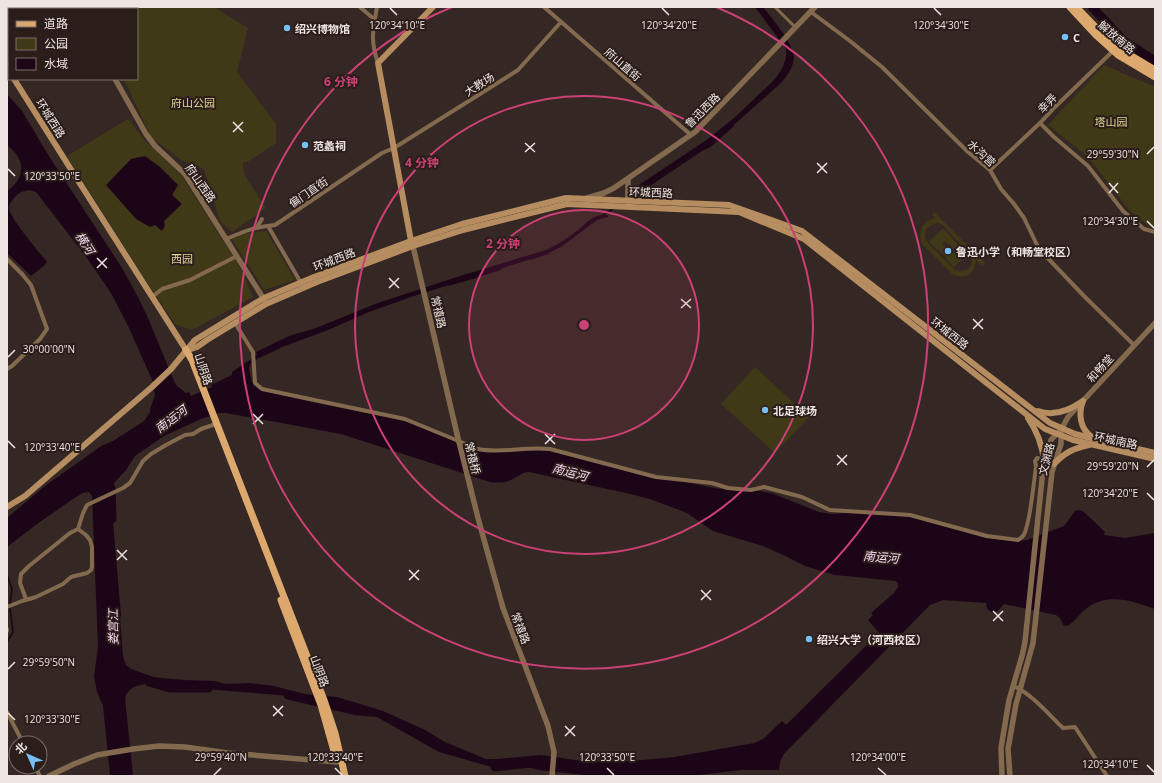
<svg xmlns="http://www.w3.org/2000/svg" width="1162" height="783" font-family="'Open Sans','Noto Sans SC',sans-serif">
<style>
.green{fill:#3f3918;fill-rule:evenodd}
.water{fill:#1d0518;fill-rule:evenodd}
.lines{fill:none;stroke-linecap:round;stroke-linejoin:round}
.stream{stroke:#1d0518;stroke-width:1.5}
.river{stroke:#1d0518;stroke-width:9}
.pedestrian{stroke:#836a4f;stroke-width:3}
.minor{stroke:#836a4f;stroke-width:4}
.tertiary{stroke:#836a4f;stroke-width:5.5}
.secondary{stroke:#b58d60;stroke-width:6}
.primary{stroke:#dca86e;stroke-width:7}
.tertiary-bridge{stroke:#836a4f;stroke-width:5.5}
.ticks{fill:none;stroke:#eee5e2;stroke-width:1.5}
.ring{fill:none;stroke:#cb4176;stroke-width:2}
.poi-dot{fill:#76c0f7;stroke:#2b1e1a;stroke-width:1.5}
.labels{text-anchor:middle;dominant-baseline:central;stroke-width:4;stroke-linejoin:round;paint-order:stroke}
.poi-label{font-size:11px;font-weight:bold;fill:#eee5e2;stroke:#2b1e1a;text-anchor:start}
.street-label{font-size:11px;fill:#eee5e2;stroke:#2b1e1a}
.park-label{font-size:11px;fill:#e1d695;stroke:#2b1e1a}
.water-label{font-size:12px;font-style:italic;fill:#fad8f1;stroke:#2b1e1a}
.ticks-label{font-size:10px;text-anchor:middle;fill:#eee5e2;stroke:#2b1e1a;stroke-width:4;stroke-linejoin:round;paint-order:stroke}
.centre{fill:#cb4176;stroke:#2b1e1a;stroke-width:2}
.ring-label{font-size:12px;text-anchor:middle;font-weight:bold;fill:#cb4176;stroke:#2b1e1a;stroke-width:4;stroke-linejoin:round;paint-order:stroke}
</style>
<rect width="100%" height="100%" fill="#352723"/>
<!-- green -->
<g class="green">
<path d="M85,7H216L217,9L248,28L237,72L276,124V143L249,161L243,163L244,174L266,208L232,232L220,221L204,169L181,160L151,137L124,79H137V9H86Z"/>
<path d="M1104,65L1155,87V229L1148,225L1129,210L1088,157L1048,125Z"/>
<path d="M128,119L146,142L181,175L242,271L253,297L192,330L175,324L148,284L67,156Z"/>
<path d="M934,212L985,263L982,266L976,260C975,275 965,280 952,274L922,244C917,231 922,222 935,218L932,214ZM938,223L943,225L971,256L972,263L970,267L967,270L959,271L955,270L926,241L925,236L926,229L934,224Z"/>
<path d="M943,228L959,246L960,245L968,253L954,267L946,259L947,258L929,242ZM945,241L955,250L952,254L942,244Z"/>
<path d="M266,231L295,280L264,290L232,239L248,233Z"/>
<path d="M755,367L809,417L775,453L721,404Z"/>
</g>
<!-- water -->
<g class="water">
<path d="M755,7H763C772,18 793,43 794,57C794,66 787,76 782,82L725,133L705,149L641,192L639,189V185L708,139L734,118L772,82C780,74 788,61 786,49Z"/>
<path d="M7,94L22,111L47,153L122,268L137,295L148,318L174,381L177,386L186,393L189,392L191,396L212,387L211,385L232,375V372L257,355L256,352L289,336L316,328L375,304L460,276L546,250C557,245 568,238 578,230C589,221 592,214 608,215V217L593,221L562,246L553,251L528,260L414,296L369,312L328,330L266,353L251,363L249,368L252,382L255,386L259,389L298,399L401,420L482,450L541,449L623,469L714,488L736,491H759L771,493L819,512L831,514L847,513L908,516L985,538L1019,541L1027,540L1064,526L1075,511L1079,510L1084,512L1105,532L1104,535L1125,538L1155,533V609C1133,601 1108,592 1087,608C1080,613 1075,622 1067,626L1063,625L1060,618L1056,615L1004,604L1002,606L998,611L993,613L987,609L986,603L943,600L930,605L784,754L780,762L779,770H741L691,776H594L539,770L518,765L495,768L439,752L377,717L354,715L339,705L290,696L145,684C135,686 128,688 125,698L133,776H110L103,706L97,692L94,676L98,647L92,496L89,492L83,493L76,497L37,524L7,547V518L45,486L101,446L113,441L144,421L150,412V409L155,395L153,382L129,328L111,293L87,258L36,192L29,190L21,192C16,195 11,201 9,206C6,214 41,254 47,262L44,266L31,276L7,253V191C18,184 26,170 18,157C16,153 11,149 7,145ZM220,413H226L341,434L490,482C497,483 504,483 511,480C517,477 522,472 529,472L626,493L650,499L687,513L713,531L763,546L781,554L805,566L835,575L896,581L898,584V587L894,593L871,613L873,615L868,620L879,633L786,725L782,721L763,739L754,743L674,757L632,761L589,762L541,755L497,759H486L445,742L425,730L383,711L337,697L304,694L274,686L250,683L225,684L215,681L184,680L161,678L154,677L131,669L126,665L123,656L120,618L121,615L111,499L113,498L114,483L126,470L135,456L164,436L201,419Z"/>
<path d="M145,156L160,167L178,185L172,195L182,204L164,221L165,226L162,231L155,225L150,227L136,219L106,185L131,159Z"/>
</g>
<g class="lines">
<!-- stream -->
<g class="stream">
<path d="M705,149L713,144L733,126"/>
<path d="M629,198L641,190"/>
<path d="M603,215L613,209"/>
<path d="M561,246L596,220"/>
<path d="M531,259L549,253"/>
<path d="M449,285L473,278L501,269"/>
<path d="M259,357L279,348"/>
<path d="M7,575L12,589L10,604"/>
<path d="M7,642L13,632L10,608"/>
</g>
<!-- river -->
<g class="river">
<path d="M1092,7L1124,41L1155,61"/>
<path d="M111,488L112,519"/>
<path d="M149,682L170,688H208"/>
<path d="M288,695L354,710"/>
<path d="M495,767L531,763"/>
</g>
<!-- pedestrian -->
<path class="pedestrian" d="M775,7L795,27"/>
<!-- minor -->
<g class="minor">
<path d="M360,7L375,20"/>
<path d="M377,7C373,30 370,40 378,63"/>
<path d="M544,7L691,135"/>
<path d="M811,12L850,41L882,67L968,152L990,170L1001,189L1014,204L1024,218L1039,249L1084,296L1134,345"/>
<path d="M1040,123L1054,137L1088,166L1123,211L1144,229L1155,232"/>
<path d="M990,170L1040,123L1055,107L1114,50"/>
<path d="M268,226L301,283"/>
<path d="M257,227L262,219"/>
<path d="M226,239C245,231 254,227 275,225L382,153L394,148L518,70L561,22"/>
<path d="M7,259L22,274L31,285L47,329L40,339L12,366L7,369"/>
<path d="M152,297L162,289L190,280L237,256"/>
<path d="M235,323L253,352L255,383L262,389L405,419L478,449C502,454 526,446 550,449L656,477L712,483L728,488L751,490L764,487L768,488L802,497L830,510L910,515L987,536L1018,540C1020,538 1022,538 1023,536C1030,527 1034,480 1036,466L1035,461L1037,458L1044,460"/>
<path d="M26,599L20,583L21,574L29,566L70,533L78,529L83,513L87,505L123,488L130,483L143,461L151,454L166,445L185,435L193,434L201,429L213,425"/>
<path d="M7,607L22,601L36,597L63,584L71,577L87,573L91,570L92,567V547L90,540L86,535L78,529"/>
<path d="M7,629V631"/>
<path d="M1013,686C1030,692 1050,716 1063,728L1075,727L1107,776"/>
<path d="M7,712L23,743"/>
<path d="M35,767L40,776"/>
</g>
<!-- tertiary -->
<g class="tertiary">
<path d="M69,7L71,9"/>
<path d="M115,79L146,134L155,146L185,174L265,301"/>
<path d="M587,198L604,193L614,188L695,132L815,7"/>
<path d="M628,205V179"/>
<path d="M412,242L457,434"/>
<path d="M470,486L478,518L503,608L548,726L554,752L552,776"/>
<path d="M49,776L74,764L97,755L133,749L159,746L185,747L228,753L337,762"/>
<path d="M1002,776L1001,748L1009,700L1022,656L1025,642L1044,460L1051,440L1062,428L1068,417L1155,323"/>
<path d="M1010,776L1008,749L1016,704L1033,643L1052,472L1061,444V432"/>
</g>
<!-- secondary -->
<g class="secondary">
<path d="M7,72L9,74"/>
<path d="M14,79L72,171L186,350"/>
<path d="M411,241L378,63L433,7"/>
<path d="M188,350L197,347L207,340L266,304L317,282L413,246L463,230L567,204L739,212L804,239L1045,429L1073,440L1155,459"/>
<path d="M1083,401C1078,414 1080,429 1092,437"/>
<path d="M1038,411C1054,417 1070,410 1083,401"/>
<path d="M1028,418C1037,431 1042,444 1044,460"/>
<path d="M1054,464C1064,453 1074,448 1089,445"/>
<path d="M7,507L25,496L152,387L171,369L195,340L264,298L314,277L411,241L462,224L566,198L636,201L729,205L802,231L1050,423L1075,434L1111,443L1155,453"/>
</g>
<!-- primary -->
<g class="primary">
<path d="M1070,7L1097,36L1118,55L1155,77"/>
<path d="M1076,7L1107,39L1123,51L1155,70"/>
<path d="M186,350L192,360L324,700L335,733L345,776"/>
<path d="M281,600L321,705L336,758"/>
</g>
<!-- tertiary-bridge -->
<path class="tertiary-bridge" d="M457,434L470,486"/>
</g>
<!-- ticks -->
<path class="ticks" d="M390,8L397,15M662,8L669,15M934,8L941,15M233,122L243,132M233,132L243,122M525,143L535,152M525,152L535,143M1147,154L1154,147M817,163L827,173M8,169L15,176M817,173L827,163M1109,183L1118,193M1109,193L1118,183M1147,221L1154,228M97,258L107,268M97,268L107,258M389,278L399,288M389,288L399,278M681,299L691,308M681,308L691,299M973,319L983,329M973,329L983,319M8,357L15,350M253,414L263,424M253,424L263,414M545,434L555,444M8,441L15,448M545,444L555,434M837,455L847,465M837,465L847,455M1147,467L1154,460M1147,493L1154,500M117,550L127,560M117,560L127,550M409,570L419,580M409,580L419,570M701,590L711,600M701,600L711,590M993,611L1003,621M993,621L1003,611M8,669L15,662M273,706L283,716M8,713L15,720M273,716L283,706M565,726L575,736M565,736L575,726M1147,765L1154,772M335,768L342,775M607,768L614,775M878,768L886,775M214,775L221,768"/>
<!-- distance rings -->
<circle cx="584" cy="325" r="115" fill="#cb4176" fill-opacity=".12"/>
<g class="ring">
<circle cx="584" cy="325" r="115"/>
<circle cx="584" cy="325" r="229"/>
<path d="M716 7A344 344 0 1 1 452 7"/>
</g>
<!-- markers -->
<g class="poi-dot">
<circle cx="287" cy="28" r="4"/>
<circle cx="1065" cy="37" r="4"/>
<circle cx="305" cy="145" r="4"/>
<circle cx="948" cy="251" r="4"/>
<circle cx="765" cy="410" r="4"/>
<circle cx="809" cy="639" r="4"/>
</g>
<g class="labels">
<!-- poi labels -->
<g class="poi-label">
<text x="295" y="28">绍兴博物馆</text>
<text x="1073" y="37">C</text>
<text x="313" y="145">范蠡祠</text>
<text x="956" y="251">鲁迅小学（和畅堂校区）</text>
<text x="773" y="410">北足球场</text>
<text x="817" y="639">绍兴大学（河西校区）</text>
</g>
<!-- street labels -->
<g class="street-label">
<text transform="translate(1117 37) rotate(40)">解放南路</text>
<text transform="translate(623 64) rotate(41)">府山直街</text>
<text transform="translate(479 84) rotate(-32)">大教场</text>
<text transform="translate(1047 103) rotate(-46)">幸弄</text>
<text transform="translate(702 110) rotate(-45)">鲁迅西路</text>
<text transform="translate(51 118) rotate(58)">环城西路</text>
<text transform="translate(982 153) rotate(43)">水沟营</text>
<text transform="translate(201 183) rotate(55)">府山西路</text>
<text transform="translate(308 192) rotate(-34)">偏门直街</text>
<text transform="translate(651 192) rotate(2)">环城西路</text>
<text transform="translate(334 259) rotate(-21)">环城西路</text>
<text transform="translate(439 312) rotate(77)">常禧路</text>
<text transform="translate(950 333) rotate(38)">环城西路</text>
<text transform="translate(1100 368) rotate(-47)">和畅堂</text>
<text transform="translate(204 369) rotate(72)">山阴路</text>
<text transform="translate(1116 440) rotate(12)">环城南路</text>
<text transform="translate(473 458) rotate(76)">常禧桥</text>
<text transform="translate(1046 459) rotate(-76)">文渊路</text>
<text transform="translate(521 628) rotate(69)">常禧路</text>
<text transform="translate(320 671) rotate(69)">山阴路</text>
</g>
<!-- park labels -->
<g class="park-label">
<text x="193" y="102">府山公园</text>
<text x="1111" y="121">塔山园</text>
<text x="182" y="258">西园</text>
</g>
<!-- water labels -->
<g class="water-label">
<text transform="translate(85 243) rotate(57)">横河</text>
<text transform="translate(171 419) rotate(-37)">南运河</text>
<text transform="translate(570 472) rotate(15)">南运河</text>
<text transform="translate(881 557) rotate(5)">南运河</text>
<text transform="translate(113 627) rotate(-91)">娄宫江</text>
</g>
</g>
<g class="ticks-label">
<text x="397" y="29">120°34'10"E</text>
<text x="941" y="29">120°34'30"E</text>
<text x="669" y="29">120°34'20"E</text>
<text x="1113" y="158">29°59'30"N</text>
<text x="52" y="180">120°33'50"E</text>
<text x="1110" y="225">120°34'30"E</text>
<text x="49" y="353">30°00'00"N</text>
<text x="52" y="451">120°33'40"E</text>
<text x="1113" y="470">29°59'20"N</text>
<text x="1110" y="497">120°34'20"E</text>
<text x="49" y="666">29°59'50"N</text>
<text x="52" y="723">120°33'30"E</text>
<text x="221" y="761">29°59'40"N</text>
<text x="335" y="761">120°33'40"E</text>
<text x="607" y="761">120°33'50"E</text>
<text x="878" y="761">120°34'00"E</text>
<text x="1110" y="768">120°34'10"E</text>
</g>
<circle cx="584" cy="325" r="6" class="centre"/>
<g class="ring-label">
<text x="341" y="86">6 分钟</text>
<text x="422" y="167">4 分钟</text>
<text x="503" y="248">2 分钟</text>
</g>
<!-- border -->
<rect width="1162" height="783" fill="none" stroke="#eee5e2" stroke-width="16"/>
<!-- legend -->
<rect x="8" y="8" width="130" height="72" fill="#2b1e1a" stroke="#796e6a"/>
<rect x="16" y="21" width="20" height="6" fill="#dca86e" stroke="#796e6a"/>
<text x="44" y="28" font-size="12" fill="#eee5e2">道路</text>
<rect x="16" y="38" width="20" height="12" fill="#3f3918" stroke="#796e6a"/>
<text x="44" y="48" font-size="12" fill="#eee5e2">公园</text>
<rect x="16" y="58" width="20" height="12" fill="#1d0518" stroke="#796e6a"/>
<text x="44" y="68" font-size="12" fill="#eee5e2">水域</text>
<!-- north arrow -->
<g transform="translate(28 755) rotate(315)"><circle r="19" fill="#2b1e1a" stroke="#796e6a"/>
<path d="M0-3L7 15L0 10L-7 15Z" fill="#76c0f7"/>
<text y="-6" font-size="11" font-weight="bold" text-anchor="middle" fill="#eee5e2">北</text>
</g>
</svg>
